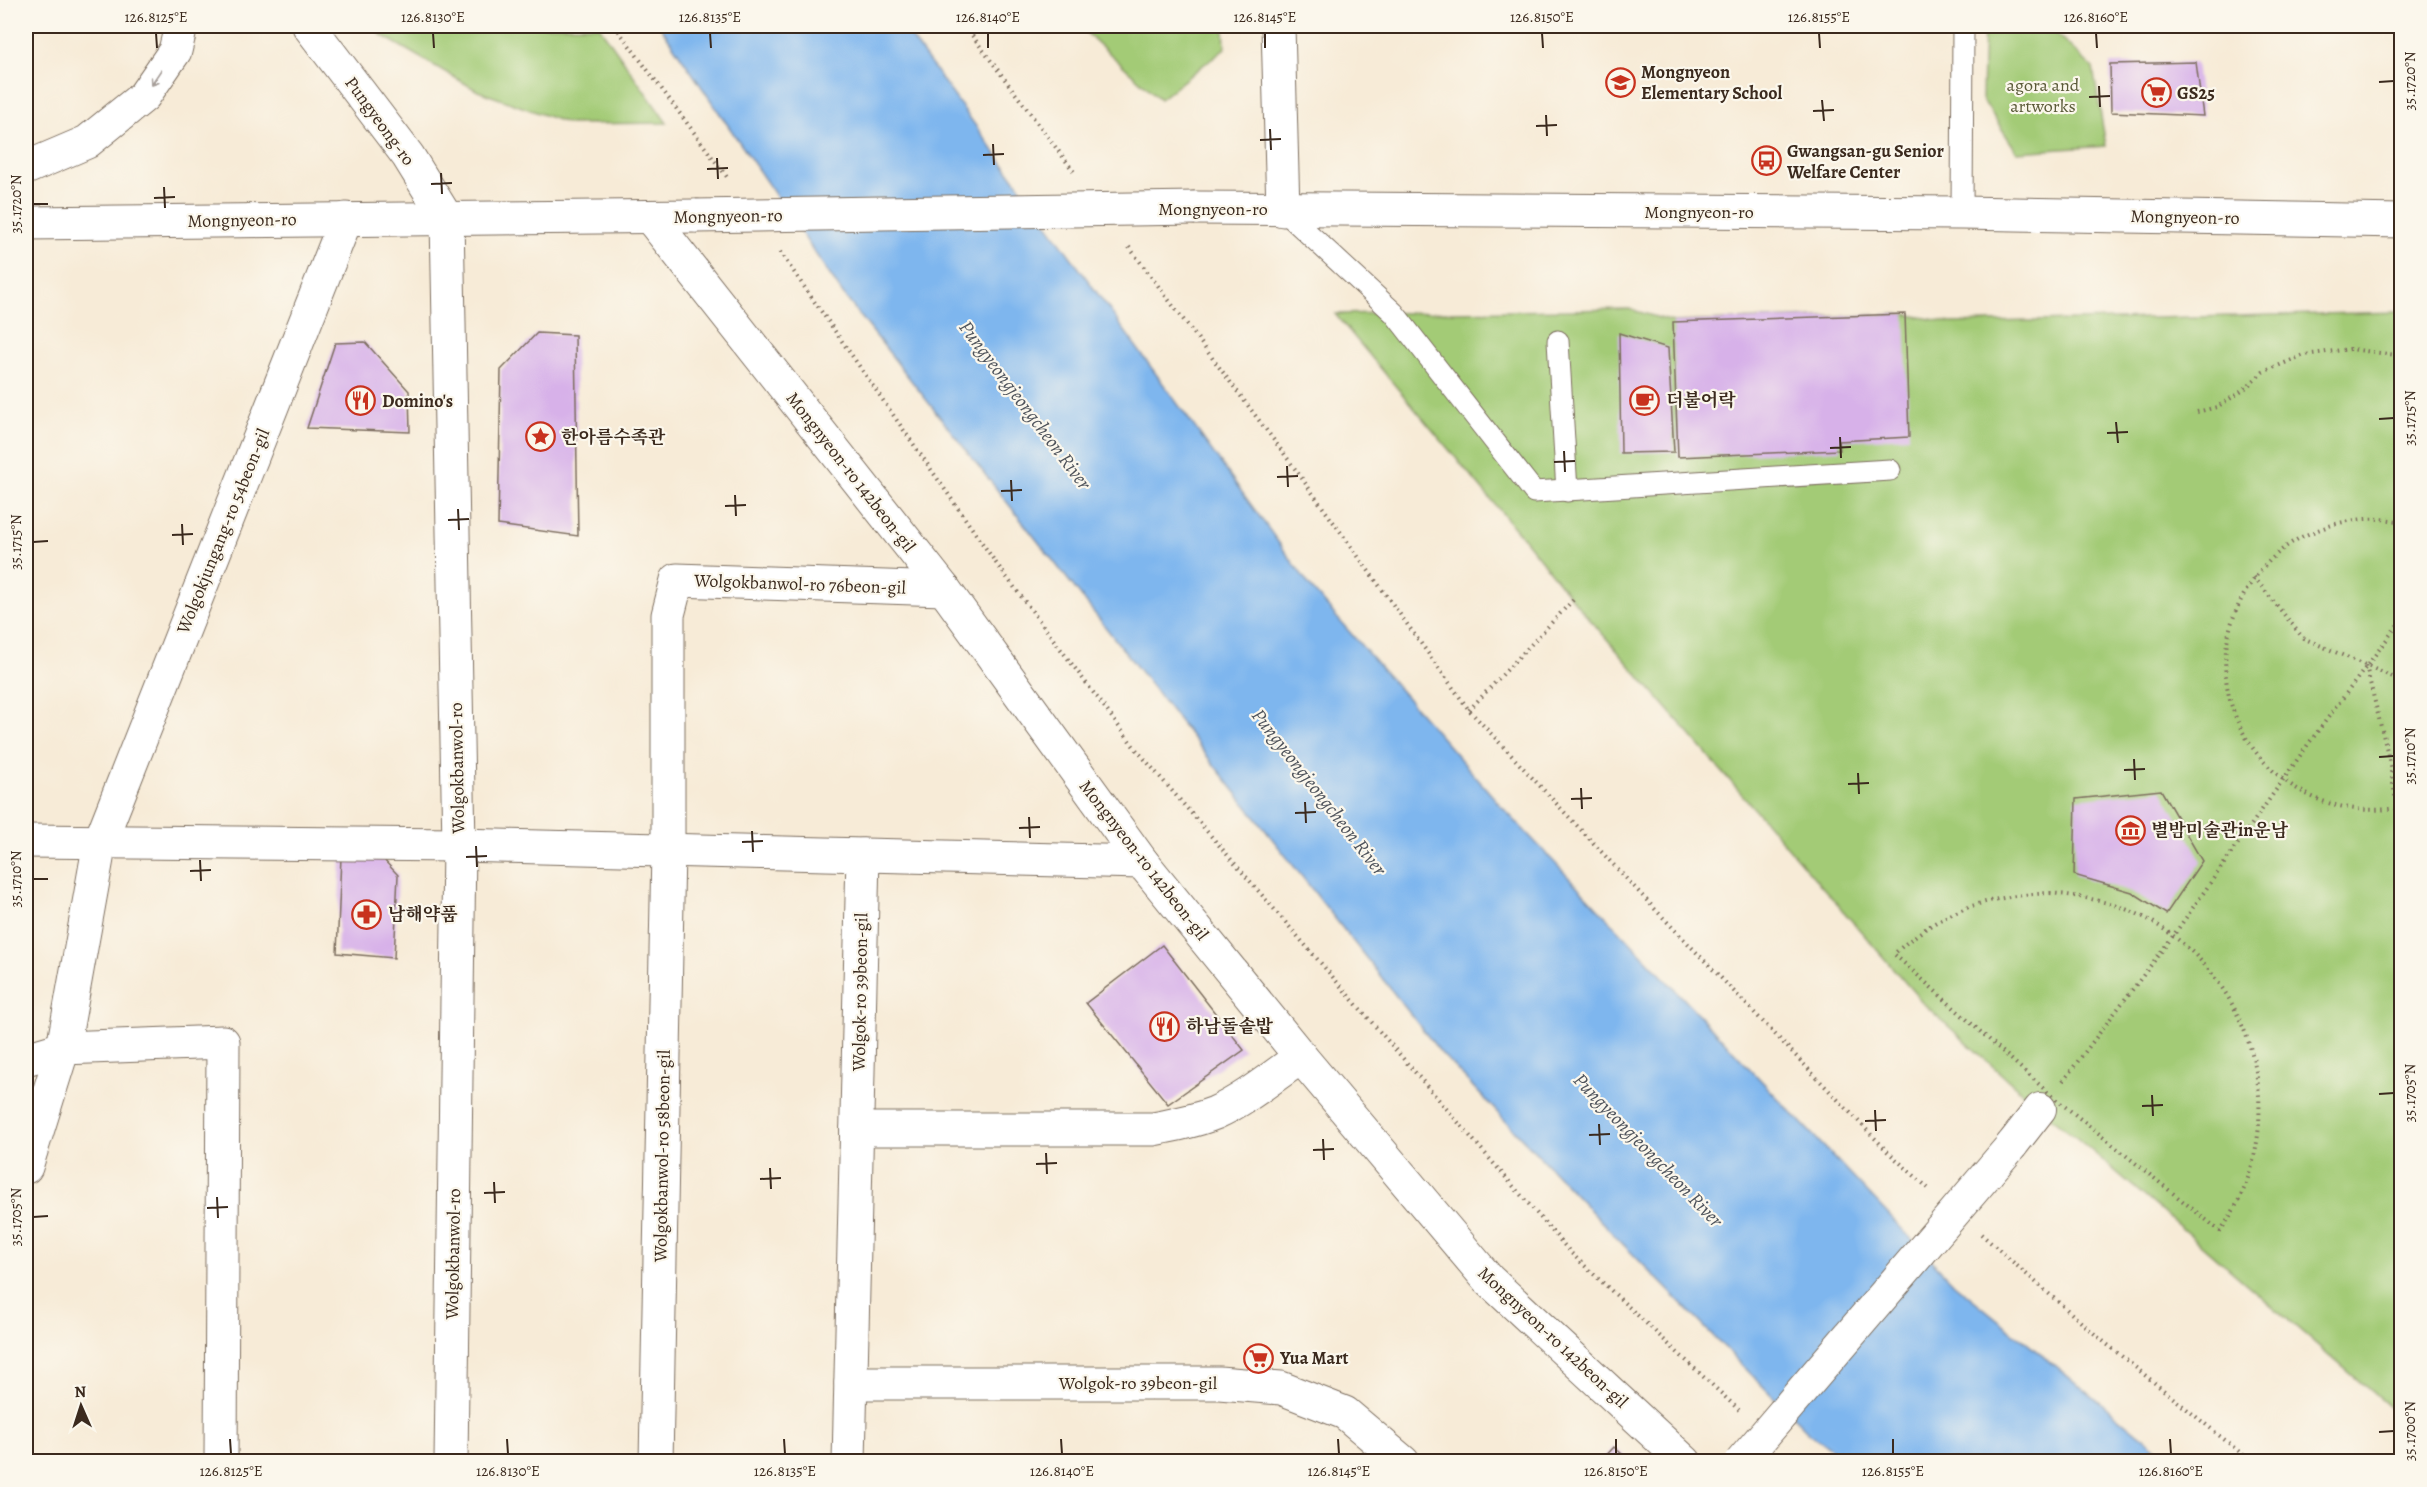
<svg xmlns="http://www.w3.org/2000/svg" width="2427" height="1487" font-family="Alegreya,'Noto Serif KR',serif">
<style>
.green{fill:#a3cb76;stroke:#6f7a4a;stroke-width:1.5}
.water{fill:#7eb6ee;stroke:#5c7086;stroke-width:1.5}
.building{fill:#d7b1e9}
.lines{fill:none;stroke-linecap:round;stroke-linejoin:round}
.service-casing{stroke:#7d6e5f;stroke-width:23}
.pedestrian-casing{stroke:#7d6e5f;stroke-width:34}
.minor-casing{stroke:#7d6e5f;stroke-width:35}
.tertiary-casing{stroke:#7d6e5f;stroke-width:35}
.secondary-casing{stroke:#7d6e5f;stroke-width:35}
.path{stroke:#7d6e5f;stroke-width:4;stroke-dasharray:1.5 4.5;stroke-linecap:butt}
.service{stroke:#fff;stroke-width:21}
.pedestrian{stroke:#fff;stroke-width:32}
.minor{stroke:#fff;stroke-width:33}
.tertiary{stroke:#fff;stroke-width:33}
.secondary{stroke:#fff;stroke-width:33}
.pedestrian-bridge-casing{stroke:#7d6e5f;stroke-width:34;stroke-linecap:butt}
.secondary-bridge-casing{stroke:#7d6e5f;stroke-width:35;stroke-linecap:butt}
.pedestrian-bridge{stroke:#fff;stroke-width:32}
.secondary-bridge{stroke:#fff;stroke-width:33}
.oneway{stroke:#a79f9a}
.ticks{fill:none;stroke:#3b2a1e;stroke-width:2}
.labels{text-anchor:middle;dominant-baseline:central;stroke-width:4.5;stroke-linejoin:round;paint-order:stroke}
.poi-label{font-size:18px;font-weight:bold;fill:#3b2a1e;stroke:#fbf7ec;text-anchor:start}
.park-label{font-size:18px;fill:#5a5a38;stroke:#fbf7ec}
.street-label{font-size:18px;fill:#3b2a1e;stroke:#fbf7ec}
.water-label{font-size:20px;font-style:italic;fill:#4f545c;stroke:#fbf7ec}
.neatline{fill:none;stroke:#3b2a1e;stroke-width:2}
.ticks-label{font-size:15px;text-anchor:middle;fill:#3b2a1e}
</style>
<rect width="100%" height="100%" fill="#fbf7ec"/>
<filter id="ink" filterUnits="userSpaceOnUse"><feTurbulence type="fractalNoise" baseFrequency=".0167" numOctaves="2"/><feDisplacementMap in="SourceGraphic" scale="12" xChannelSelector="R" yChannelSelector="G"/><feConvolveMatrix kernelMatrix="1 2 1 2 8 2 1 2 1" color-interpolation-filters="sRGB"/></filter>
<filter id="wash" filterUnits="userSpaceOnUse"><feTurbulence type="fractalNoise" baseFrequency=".008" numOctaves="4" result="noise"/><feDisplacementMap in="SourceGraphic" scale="24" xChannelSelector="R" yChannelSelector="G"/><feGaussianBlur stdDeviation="1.35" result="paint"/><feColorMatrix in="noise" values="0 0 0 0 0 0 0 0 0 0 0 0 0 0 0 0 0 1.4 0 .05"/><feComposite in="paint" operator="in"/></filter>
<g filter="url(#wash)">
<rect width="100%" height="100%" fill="#f7ebd7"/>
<!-- green -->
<g class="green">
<path d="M373,26H599L667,123L569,124L478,91L381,35Z"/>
<path d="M1079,26H1224L1225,48L1160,99Z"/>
<path d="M1984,26H2048L2093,68L2106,146L2017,152L1982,99Z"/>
<path d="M1629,309L1673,322L1905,314L1951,323L2401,312V1417L2078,1139L2040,1109L1924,1004L1573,600L1524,539L1335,314Z"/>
</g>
<!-- water -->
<path class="water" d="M660,26H903L1313,590L1502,807L1954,1284L2172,1461H1847L1808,1432L1614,1235L1441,1053L843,294Z"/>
<g id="blocks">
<!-- building -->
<g class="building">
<path d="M2196,62L2203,116L2111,112L2110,64Z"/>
<path d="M1905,314L1909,437L1839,441L1840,450L1678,457L1673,322Z"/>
<path d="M537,333L575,335L578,536L498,525L501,370Z"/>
<path d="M1619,333L1668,348L1674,452L1621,453Z"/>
<path d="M365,342L409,391L410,432L307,428L335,343Z"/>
<path d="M2161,790L2202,861L2166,914L2132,892L2074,875L2076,799Z"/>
<path d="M341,857H381L398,875L394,958L337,953Z"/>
<path d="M1162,945L1244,1050L1168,1104L1086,1003Z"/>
<path d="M1614,1447L1631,1462H1600Z"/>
</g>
</g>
</g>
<g filter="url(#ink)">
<use href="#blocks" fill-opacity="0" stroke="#7d6e5f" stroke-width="1.5"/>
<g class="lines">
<defs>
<g id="service">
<path d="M1283,210L1394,313L1534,492L1890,470"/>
<path d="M1962,213L1963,26"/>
<path d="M1558,341L1567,491"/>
</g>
<path id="pedestrian" d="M2012,1145L2040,1109"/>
<g id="minor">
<path d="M650,217L944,589L1142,862L1301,1057L1488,1279L1685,1462"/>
<path d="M26,841L459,845L1142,862"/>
<path d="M26,1059L63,1048L223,1042L221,1462"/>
<path d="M857,1129H1153C1174,1125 1195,1121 1215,1113C1246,1099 1273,1076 1301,1057"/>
<path d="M26,1167L63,1048L100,842L346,219"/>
<path d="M851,1383H1219L1281,1388L1345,1413L1403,1462"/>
<path d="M656,1462L668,850V615L677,580L944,589"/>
<path d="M849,1462L863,855"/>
</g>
<g id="tertiary">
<path d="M1278,26L1283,210"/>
<path d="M447,219L459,845L451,1462"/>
</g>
<g id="secondary">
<path d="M309,26L408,156L447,219"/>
<path d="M26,168L87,142L144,96L175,51L181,26"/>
<path d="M1195,208L1962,213L2402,221"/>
<path d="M26,223L696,216"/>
</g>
</defs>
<!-- service casing -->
<use href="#service" class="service-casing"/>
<!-- pedestrian casing -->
<use href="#pedestrian" class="pedestrian-casing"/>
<!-- minor casing -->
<use href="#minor" class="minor-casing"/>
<!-- tertiary casing -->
<use href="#tertiary" class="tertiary-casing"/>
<!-- secondary casing -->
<use href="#secondary" class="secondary-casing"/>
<!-- path -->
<g class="path">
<path d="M615,26L727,177"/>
<path d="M965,26L1075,173"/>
<path d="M1129,247L1285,455L1469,710L1652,906L1888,1152L1928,1188"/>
<path d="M780,252L996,563L1135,748L1571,1253L1739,1410"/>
<path d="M2197,412L2217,407L2242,391L2263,372L2304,355L2350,349L2396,355L2402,359"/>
<path d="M2402,522C2371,515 2341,520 2313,532C2284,543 2262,565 2246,591C2181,700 2279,831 2402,807"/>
<path d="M2254,577L2303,638L2402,681"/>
<path d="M2366,666L2389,759L2397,808"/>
<path d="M1469,710L1573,600"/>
<path d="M2050,893C2089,897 2125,904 2159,926C2260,990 2293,1132 2220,1231L2052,1096L1894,954C1941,910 1987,896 2050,893Z"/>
<path d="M2063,1081L2173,936L2309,743L2402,619"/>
<path d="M1981,1234L2098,1337L2252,1462"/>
</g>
<!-- service -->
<use href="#service" class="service"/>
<!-- pedestrian -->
<use href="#pedestrian" class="pedestrian"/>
<!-- minor -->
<use href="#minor" class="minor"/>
<!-- tertiary -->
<use href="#tertiary" class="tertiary"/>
<!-- secondary -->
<use href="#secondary" class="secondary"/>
<defs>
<path id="pedestrian-bridge" d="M1741,1462L2012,1145"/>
<path id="secondary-bridge" d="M696,216L1195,208"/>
</defs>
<!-- pedestrian-bridge casing -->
<use href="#pedestrian-bridge" class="pedestrian-bridge-casing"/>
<!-- secondary-bridge casing -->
<use href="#secondary-bridge" class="secondary-bridge-casing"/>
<!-- pedestrian-bridge -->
<use href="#pedestrian-bridge" class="pedestrian-bridge"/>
<!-- secondary-bridge -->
<use href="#secondary-bridge" class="secondary-bridge"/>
</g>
<!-- one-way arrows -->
<defs><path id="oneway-shaft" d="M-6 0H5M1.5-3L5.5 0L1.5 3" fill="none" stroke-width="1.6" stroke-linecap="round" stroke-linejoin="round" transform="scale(1.5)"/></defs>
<use class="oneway" href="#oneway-shaft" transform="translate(156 78) rotate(124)"/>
</g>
<!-- ticks -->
<path class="ticks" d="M156,33L157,48M433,33L434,48M710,33L711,48M988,33V48M1265,33V48M1542,33L1543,48M1819,33L1820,48M2096,33L2097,48M2379,82L2394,81M2099,86L2100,107M2089,97L2110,96M1822,100L1824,121M1813,111L1834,110M1546,115L1547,136M1536,126L1557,125M1270,129L1271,150M1260,140L1281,139M993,144L994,165M983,155L1004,154M717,158L718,179M707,169L728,168M441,173L442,194M431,184L452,183M164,187L165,208M154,198L175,197M33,204H48M2379,419L2394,418M2116,422L2118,443M2107,433L2128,432M1840,437L1841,458M1830,448L1851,447M1564,451L1565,472M1554,462L1575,461M1287,466L1288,487M1277,477L1298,476M1011,480L1012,501M1001,491L1022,490M735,495L736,516M725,506L746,505M458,509L459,530M448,520L469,519M182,524L183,545M172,535L193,534M33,542L48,541M2379,757L2394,756M2134,759L2135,780M2124,770L2145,769M1858,773L1859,794M1848,784L1869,783M1581,788L1582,809M1571,799L1592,798M1305,802L1306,823M1295,813L1316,812M1029,817L1030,838M1019,828L1040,827M752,831L753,852M742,842L763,841M476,846L477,867M466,857L487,856M200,860L201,881M190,871L211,870M33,879H48M2379,1094L2394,1093M2152,1095L2153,1116M2142,1106L2163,1105M1875,1110L1876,1131M1865,1121L1886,1120M1599,1124L1600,1145M1589,1135L1610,1134M1323,1139L1324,1160M1313,1150L1334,1149M1046,1153L1047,1174M1036,1164L1057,1163M770,1168L771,1189M760,1179L781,1178M494,1182L495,1203M484,1193L505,1192M217,1197L218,1218M207,1208L228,1207M33,1217L48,1216M2379,1432L2394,1431M230,1439L231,1454M507,1439L508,1454M784,1439L785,1454M1061,1439L1062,1454M1338,1439L1339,1454M1616,1439V1454M1893,1439V1454M2170,1439L2171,1454"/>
<!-- icons -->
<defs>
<symbol id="school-ring" viewBox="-11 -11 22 22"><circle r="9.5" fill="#fbf7ec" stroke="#c8321e" stroke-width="1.5"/><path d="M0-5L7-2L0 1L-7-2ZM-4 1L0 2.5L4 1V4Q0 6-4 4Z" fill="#c8321e"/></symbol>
<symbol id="supermarket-ring" viewBox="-11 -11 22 22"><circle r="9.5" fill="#fbf7ec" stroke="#c8321e" stroke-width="1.5"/><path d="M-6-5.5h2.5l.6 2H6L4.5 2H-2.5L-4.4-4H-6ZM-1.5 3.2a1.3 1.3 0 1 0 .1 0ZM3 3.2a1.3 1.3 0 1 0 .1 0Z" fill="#c8321e"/></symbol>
<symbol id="bus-ring" viewBox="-11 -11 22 22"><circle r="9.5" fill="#fbf7ec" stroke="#c8321e" stroke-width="1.5"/><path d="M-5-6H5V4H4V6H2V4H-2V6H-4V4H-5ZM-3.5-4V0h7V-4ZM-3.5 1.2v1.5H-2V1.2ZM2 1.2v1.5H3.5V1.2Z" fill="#c8321e"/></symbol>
<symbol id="cafe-ring" viewBox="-11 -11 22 22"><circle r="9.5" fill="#fbf7ec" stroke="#c8321e" stroke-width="1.5"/><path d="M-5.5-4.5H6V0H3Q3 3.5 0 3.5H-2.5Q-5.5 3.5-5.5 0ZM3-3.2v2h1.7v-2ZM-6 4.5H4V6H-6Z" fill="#c8321e"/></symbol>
<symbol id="restaurant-ring" viewBox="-11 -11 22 22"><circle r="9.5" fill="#fbf7ec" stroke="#c8321e" stroke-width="1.5"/><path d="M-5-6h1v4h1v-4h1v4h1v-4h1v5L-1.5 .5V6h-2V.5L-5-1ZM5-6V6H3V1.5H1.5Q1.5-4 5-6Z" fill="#c8321e"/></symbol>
<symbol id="sight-ring" viewBox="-11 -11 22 22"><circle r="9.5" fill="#fbf7ec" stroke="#c8321e" stroke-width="1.5"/><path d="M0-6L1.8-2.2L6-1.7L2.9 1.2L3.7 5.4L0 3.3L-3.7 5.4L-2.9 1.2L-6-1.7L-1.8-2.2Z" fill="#c8321e"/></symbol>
<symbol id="museum-ring" viewBox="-11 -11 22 22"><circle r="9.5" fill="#fbf7ec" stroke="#c8321e" stroke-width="1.5"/><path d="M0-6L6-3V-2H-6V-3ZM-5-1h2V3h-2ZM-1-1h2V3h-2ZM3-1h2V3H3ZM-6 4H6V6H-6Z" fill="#c8321e"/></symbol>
<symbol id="pharmacy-ring" viewBox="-11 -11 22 22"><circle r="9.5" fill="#fbf7ec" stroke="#c8321e" stroke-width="1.5"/><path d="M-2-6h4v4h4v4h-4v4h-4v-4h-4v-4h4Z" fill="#c8321e"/></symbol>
</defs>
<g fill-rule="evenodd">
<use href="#school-ring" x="1604" y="66" width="33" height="33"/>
<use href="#supermarket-ring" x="2140" y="76" width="33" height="33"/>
<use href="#bus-ring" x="1750" y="144" width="33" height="33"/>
<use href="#cafe-ring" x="1628" y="384" width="33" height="33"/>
<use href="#restaurant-ring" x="344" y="384" width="33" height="33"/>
<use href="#sight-ring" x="524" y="420" width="33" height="33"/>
<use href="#museum-ring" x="2114" y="814" width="33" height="33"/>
<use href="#pharmacy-ring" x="350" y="898" width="33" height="33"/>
<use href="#restaurant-ring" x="1148" y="1010" width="33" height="33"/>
<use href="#supermarket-ring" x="1242" y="1342" width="33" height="33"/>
</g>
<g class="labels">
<!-- poi labels -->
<g class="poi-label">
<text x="1641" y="72">Mongnyeon<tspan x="1641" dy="21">Elementary School</tspan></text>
<text x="2177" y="93">GS25</text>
<text x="1787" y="151">Gwangsan-gu Senior<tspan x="1787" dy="21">Welfare Center</tspan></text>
<text x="1666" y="400">더불어락</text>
<text x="382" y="401">Domino's</text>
<text x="561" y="437">한아름수족관</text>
<text x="2151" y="830">별밤미술관in운남</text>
<text x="388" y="914">남해약품</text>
<text x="1186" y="1026">하남돌솥밥</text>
<text x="1280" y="1358">Yua Mart</text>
</g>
<!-- park labels -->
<g class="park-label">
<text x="2043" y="85">agora and<tspan x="2043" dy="21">artworks</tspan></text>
</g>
<!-- street labels -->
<g class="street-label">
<text transform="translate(380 121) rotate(54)">Pungyeong-ro</text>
<text x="1213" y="209">Mongnyeon-ro</text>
<text x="1699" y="212">Mongnyeon-ro</text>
<text transform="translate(728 216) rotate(-1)">Mongnyeon-ro</text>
<text transform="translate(2185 217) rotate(1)">Mongnyeon-ro</text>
<text transform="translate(242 220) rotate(-1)">Mongnyeon-ro</text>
<text transform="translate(851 472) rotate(52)">Mongnyeon-ro 142beon-gil</text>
<text transform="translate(223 531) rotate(-68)">Wolgokjungang-ro 54beon-gil</text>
<text transform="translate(800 584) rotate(2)">Wolgokbanwol-ro 76beon-gil</text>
<text transform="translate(457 768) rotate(-91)">Wolgokbanwol-ro</text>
<text transform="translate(1144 860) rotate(52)">Mongnyeon-ro 142beon-gil</text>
<text transform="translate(860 992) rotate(-89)">Wolgok-ro 39beon-gil</text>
<text transform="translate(662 1156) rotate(-89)">Wolgokbanwol-ro 58beon-gil</text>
<text transform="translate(453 1254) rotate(-89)">Wolgokbanwol-ro</text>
<text transform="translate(1553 1337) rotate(43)">Mongnyeon-ro 142beon-gil</text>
<text x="1138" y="1383">Wolgok-ro 39beon-gil</text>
</g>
<!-- water labels -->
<g class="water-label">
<text transform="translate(1025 405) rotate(53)">Pungyeongjeongcheon River</text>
<text transform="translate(1319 792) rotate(52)">Pungyeongjeongcheon River</text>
<text transform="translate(1648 1150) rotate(46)">Pungyeongjeongcheon River</text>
</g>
</g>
<!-- margin -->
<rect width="2427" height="1487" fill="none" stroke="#fbf7ec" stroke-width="66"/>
<!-- north arrow -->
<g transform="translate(81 1406) rotate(357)" stroke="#fbf7ec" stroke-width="4.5" paint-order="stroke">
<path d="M0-4.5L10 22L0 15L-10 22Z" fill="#3b2a1e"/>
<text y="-9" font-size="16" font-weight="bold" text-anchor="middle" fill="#3b2a1e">N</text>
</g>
<rect x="33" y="33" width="2361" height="1421" class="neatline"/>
<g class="ticks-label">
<text x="156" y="22">126.8125°E</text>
<text x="433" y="22">126.8130°E</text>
<text x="710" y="22">126.8135°E</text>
<text x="988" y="22">126.8140°E</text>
<text x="1265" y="22">126.8145°E</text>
<text x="1542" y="22">126.8150°E</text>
<text x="1819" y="22">126.8155°E</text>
<text x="2096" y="22">126.8160°E</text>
<text transform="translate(2410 81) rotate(-90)" y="5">35.1720°N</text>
<text transform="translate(16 204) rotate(-90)" y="5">35.1720°N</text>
<text transform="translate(2410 418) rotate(-90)" y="5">35.1715°N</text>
<text transform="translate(16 542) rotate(-90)" y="5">35.1715°N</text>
<text transform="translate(2410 756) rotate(-90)" y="5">35.1710°N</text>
<text transform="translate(16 879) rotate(-90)" y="5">35.1710°N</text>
<text transform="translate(2410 1093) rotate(-90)" y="5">35.1705°N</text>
<text transform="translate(16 1217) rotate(-90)" y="5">35.1705°N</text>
<text transform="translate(2410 1431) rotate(-90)" y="5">35.1700°N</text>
<text x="231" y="1476">126.8125°E</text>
<text x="508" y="1476">126.8130°E</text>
<text x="785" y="1476">126.8135°E</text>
<text x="1062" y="1476">126.8140°E</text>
<text x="1339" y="1476">126.8145°E</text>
<text x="1616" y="1476">126.8150°E</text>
<text x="1893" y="1476">126.8155°E</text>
<text x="2171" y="1476">126.8160°E</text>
</g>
</svg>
